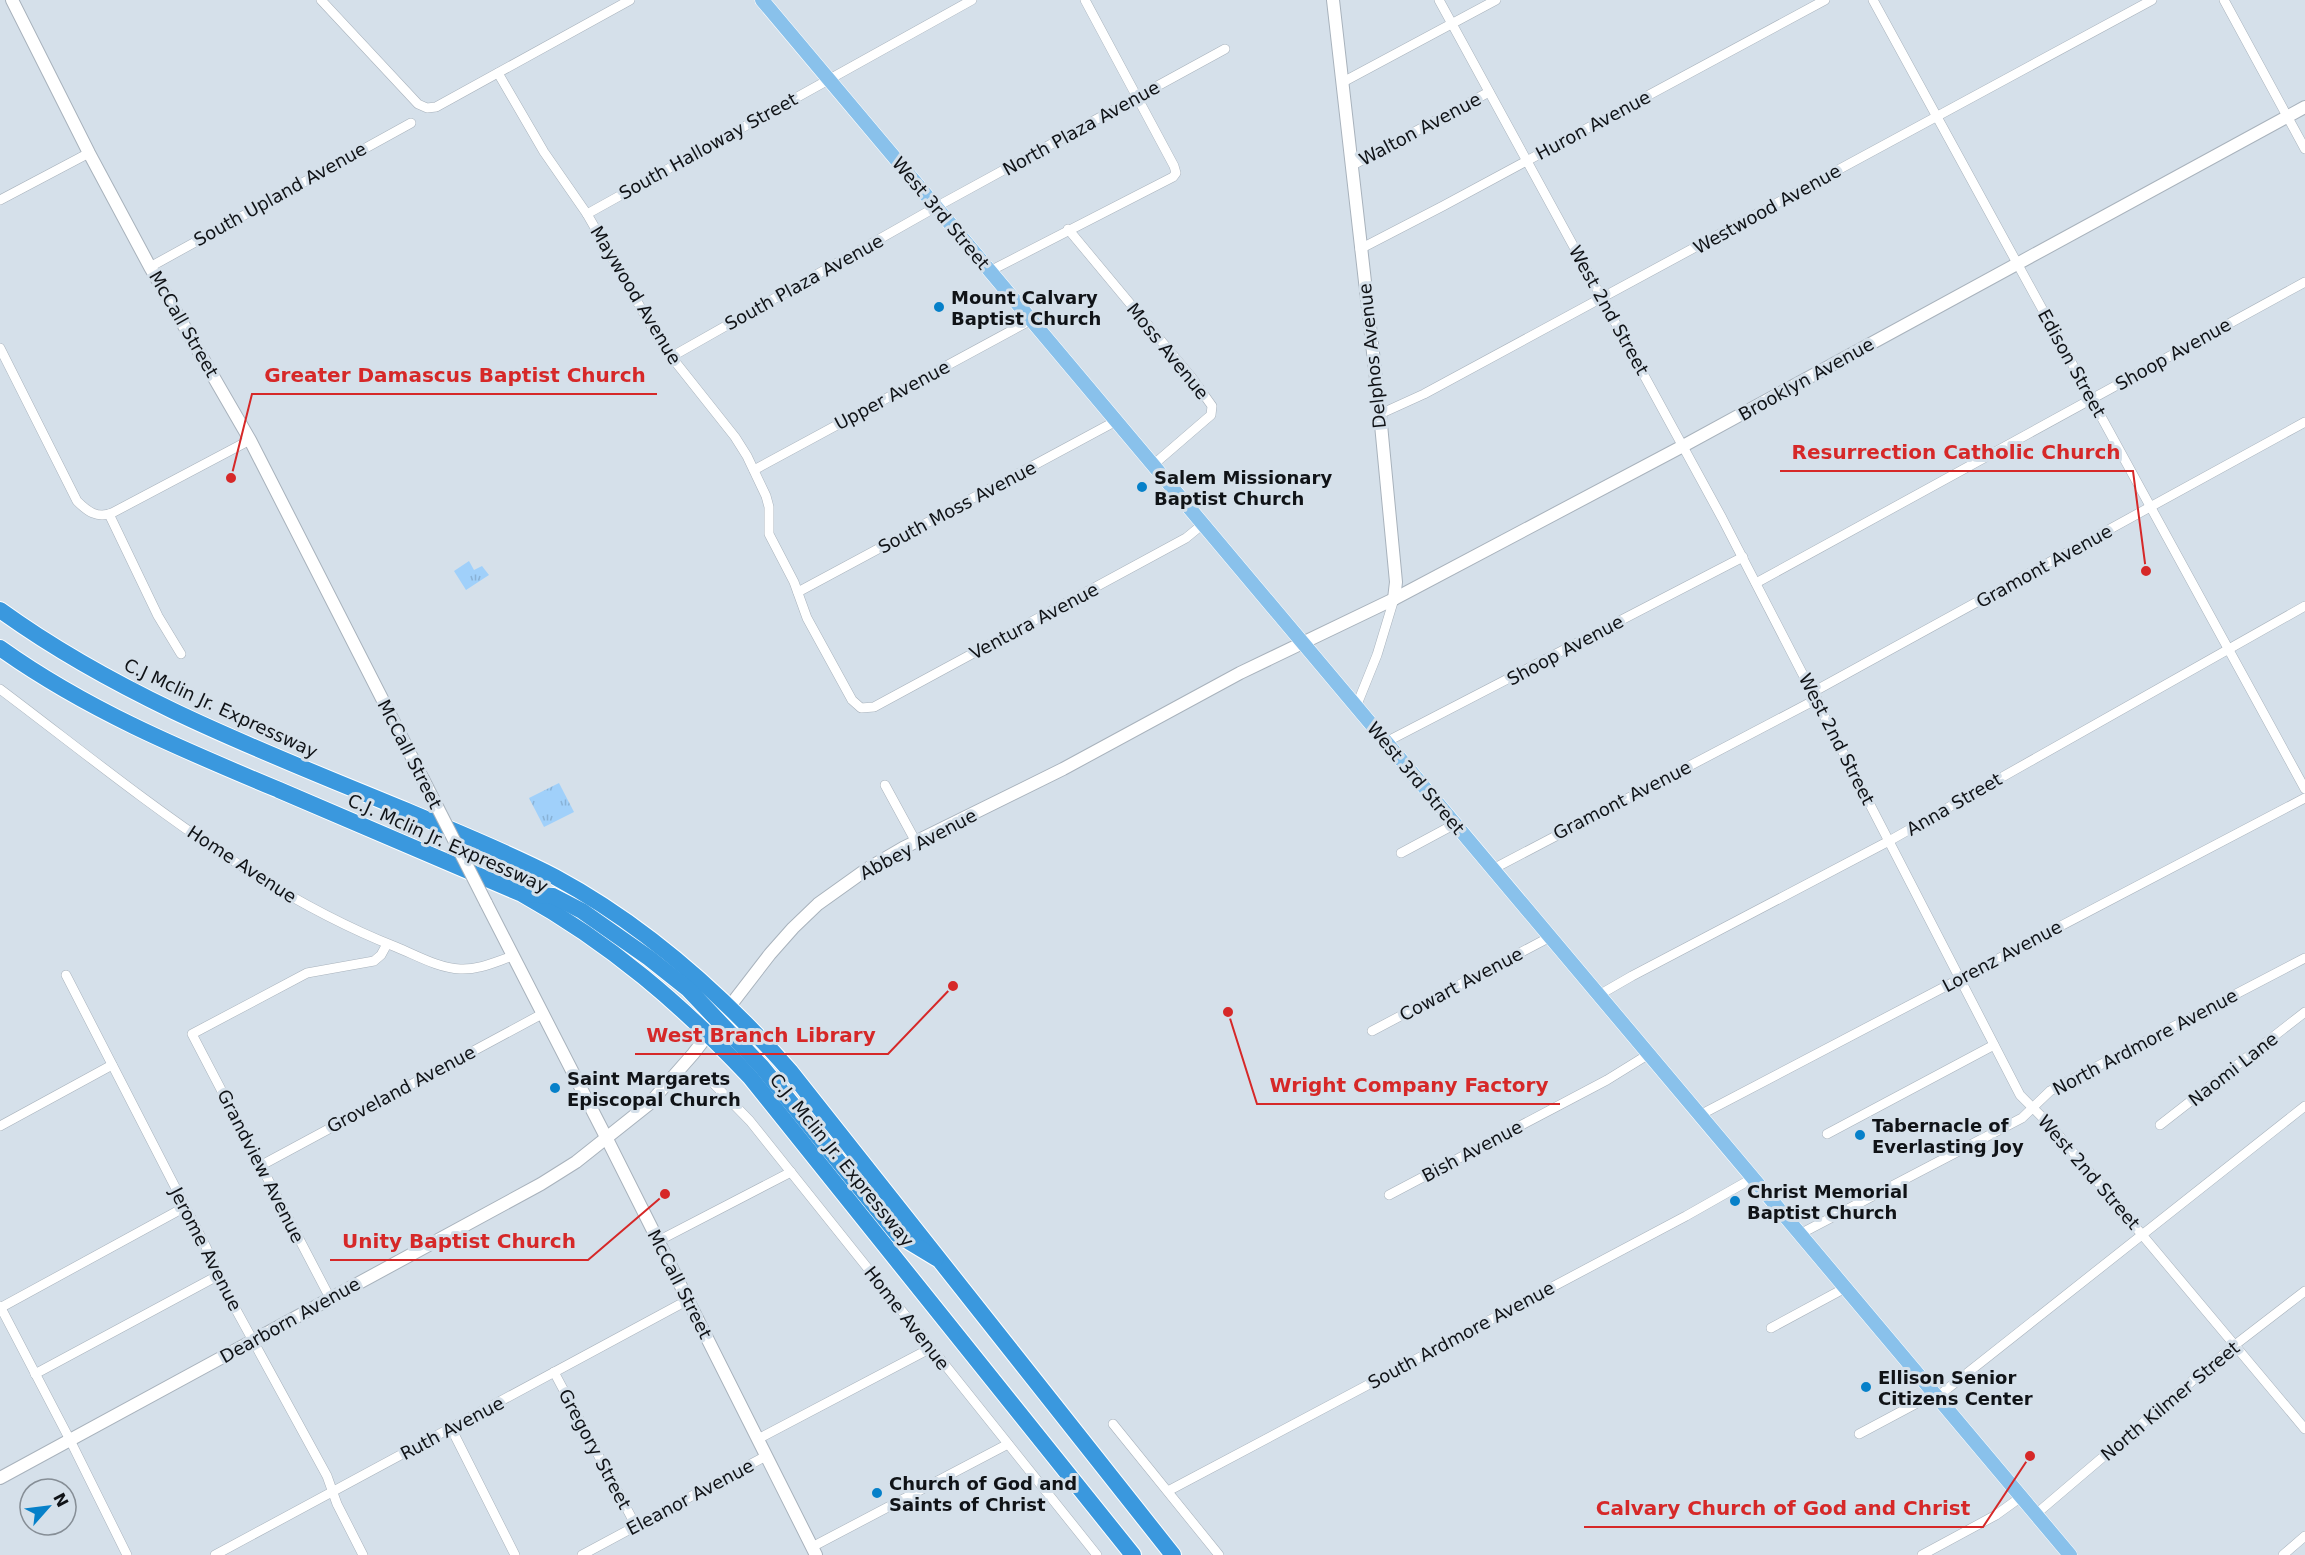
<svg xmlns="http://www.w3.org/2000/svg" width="2305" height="1555" font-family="'DejaVu Sans',sans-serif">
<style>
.grass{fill:url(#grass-tufts)}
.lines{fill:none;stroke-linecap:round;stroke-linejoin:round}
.street-casing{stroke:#a8b2bc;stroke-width:10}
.secondary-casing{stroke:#a8b2bc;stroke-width:14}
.primary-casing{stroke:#fff;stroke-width:15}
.highway-casing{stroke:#fff;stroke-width:18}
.street{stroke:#fff;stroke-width:9}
.secondary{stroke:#fff;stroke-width:12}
.primary{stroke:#89c1eb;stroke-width:14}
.highway{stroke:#3a98de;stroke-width:16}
.secondary-bridge-casing{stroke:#a8b2bc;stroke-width:14;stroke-linecap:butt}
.secondary-bridge{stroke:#fff;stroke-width:12}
.poi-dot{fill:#0680c9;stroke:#d5e0ea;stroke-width:2}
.labels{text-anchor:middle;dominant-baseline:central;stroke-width:6;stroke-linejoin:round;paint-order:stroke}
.street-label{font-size:18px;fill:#101317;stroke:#d5e0ea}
.poi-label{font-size:18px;font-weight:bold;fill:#101317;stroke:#d5e0ea;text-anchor:start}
.leader{fill:none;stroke:#d62828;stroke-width:2}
.callout-dot{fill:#d62828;stroke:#d5e0ea;stroke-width:2}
.callout-label{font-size:20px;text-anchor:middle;font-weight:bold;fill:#d62828;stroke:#d5e0ea;stroke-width:6;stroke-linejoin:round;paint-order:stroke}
</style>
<defs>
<pattern id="grass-tufts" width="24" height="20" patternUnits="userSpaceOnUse" patternTransform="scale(1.5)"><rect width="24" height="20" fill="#a0d0fa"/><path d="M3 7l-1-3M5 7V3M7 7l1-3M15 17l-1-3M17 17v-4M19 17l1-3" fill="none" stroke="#89b2d6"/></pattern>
</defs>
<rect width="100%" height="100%" fill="#d5e0ea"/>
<!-- grass -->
<g class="grass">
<path d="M469,561L474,570L482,566L489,575L466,590L454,571Z"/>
<path d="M559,783L574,812L544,827L529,798Z"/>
</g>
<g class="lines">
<defs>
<g id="street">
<path d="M321,0L418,104L427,108L436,107L630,0"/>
<path d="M1439,0L1722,518L2020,1095L2050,1125L2305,1429"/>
<path d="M1873,0L2305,789"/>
<path d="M2224,0L2305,149"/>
<path d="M498,73L544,152L587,214L662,345L735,437L747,456L766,496L769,507V534L794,582L807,618L852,700L861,708L874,707L1186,538L1203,524"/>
<path d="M1343,82L1496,0"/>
<path d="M1351,166L1489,92"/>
<path d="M0,200L89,153"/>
<path d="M587,214L972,0"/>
<path d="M1068,229L1192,378L1212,406L1211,415L1153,465"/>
<path d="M1360,249L1443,206L1825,0"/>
<path d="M150,267L411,123"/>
<path d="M990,271L1173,177L1176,173L1174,166L1085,0"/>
<path d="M0,348L77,501C87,511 97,519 112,513L250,440"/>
<path d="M671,357L936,207L1225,49"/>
<path d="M1380,414L1424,394L2152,0"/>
<path d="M754,470L1031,320"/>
<path d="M109,514L158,616L181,654"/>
<path d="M1756,583L2305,282"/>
<path d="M798,592L1116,421"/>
<path d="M0,689C125,783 249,889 396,947C416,955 438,968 460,969C479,970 495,962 513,956"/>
<path d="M1813,692L2305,422"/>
<path d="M1356,707L1377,655L1394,599"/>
<path d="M1386,742L1743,557"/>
<path d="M885,785L916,842"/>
<path d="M1401,853L1455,824"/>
<path d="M1493,869L1817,699"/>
<path d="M66,975L206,1247L228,1295L327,1476L337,1504L363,1555"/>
<path d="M1599,995L1632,976L1889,841L2305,606"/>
<path d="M1372,1031L1550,937"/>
<path d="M714,1084L750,1121L1097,1555"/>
<path d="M1700,1115L2305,798"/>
<path d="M2160,1125L2305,1012"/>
<path d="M0,1126L112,1065"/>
<path d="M1827,1134L1994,1045"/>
<path d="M260,1166L542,1014"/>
<path d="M1389,1195L1607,1080L1649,1054"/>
<path d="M1800,1234L2022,1118L2050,1091L2305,958"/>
<path d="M658,1241L791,1172"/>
<path d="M330,1298L192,1034L307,973L374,961L381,955L387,944"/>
<path d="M0,1306L70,1440L127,1555"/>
<path d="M0,1308L185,1207"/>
<path d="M1771,1328L1845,1288"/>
<path d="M554,1372L636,1526"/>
<path d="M35,1374L219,1275"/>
<path d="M1937,1397L2305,1106"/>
<path d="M1113,1424L1219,1555"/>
<path d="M451,1428L515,1555"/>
<path d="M1859,1434L1934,1394"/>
<path d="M758,1439L931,1348"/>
<path d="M1168,1491L1686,1216L1753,1178"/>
<path d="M2036,1514L2231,1348L2305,1291"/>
<path d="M812,1547L1008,1444"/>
<path d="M215,1555L688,1300"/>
<path d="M582,1555L766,1456"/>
<path d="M1922,1555L1996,1515L2021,1497"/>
<path d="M2283,1555L2305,1536"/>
</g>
<g id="secondary">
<path d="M12,0L89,153L150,267L250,440L423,779"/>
<path d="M1333,0L1380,414L1396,582L1394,599"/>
<path d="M486,903L607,1139L816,1555"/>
<path d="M0,1478L541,1184L576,1162L649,1104L693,1054L770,954L793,928L818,904L867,869L903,848L1063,769L1240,673L1394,599L1683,446L2305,107"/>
</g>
<path id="primary" d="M762,0L2070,1555"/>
<g id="highway">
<path d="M0,610C123,699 267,753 407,811C456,832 507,852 555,877C646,926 722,994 790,1071L1173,1555"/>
<path d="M0,648C87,710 181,749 279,790C360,825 441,860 522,894C610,943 682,1005 750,1077L1133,1555"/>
<path d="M526,894L553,896L582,911L649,958L688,989L762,1067L898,1235L936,1258"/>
</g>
</defs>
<!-- street casing -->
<use href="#street" class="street-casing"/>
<!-- secondary casing -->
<use href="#secondary" class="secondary-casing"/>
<!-- primary casing -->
<use href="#primary" class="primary-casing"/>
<!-- highway casing -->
<use href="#highway" class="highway-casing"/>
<!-- street -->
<use href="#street" class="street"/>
<!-- secondary -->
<use href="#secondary" class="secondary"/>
<!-- primary -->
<use href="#primary" class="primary"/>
<!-- highway -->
<use href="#highway" class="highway"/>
<defs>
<path id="secondary-bridge" d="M423,779L486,903"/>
</defs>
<!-- secondary-bridge casing -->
<use href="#secondary-bridge" class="secondary-bridge-casing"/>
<!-- secondary-bridge -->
<use href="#secondary-bridge" class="secondary-bridge"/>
</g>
<!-- markers -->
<g class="poi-dot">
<circle cx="939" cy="307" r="6"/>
<circle cx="1142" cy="487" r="6"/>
<circle cx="555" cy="1088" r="6"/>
<circle cx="1860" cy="1135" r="6"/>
<circle cx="1735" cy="1201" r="6"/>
<circle cx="1866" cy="1387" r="6"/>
<circle cx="877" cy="1493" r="6"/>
</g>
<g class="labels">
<!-- street labels -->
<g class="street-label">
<text transform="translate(1593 125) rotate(-28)">Huron Avenue</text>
<text transform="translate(1081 128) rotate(-29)">North Plaza Avenue</text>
<text transform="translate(1420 129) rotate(-28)">Walton Avenue</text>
<text transform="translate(708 146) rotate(-29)">South Halloway Street</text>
<text transform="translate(280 194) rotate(-29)">South Upland Avenue</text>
<text transform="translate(1767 209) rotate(-29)">Westwood Avenue</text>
<text transform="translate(941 213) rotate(50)">West 3rd Street</text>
<text transform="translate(804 282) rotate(-29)">South Plaza Avenue</text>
<text transform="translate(636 295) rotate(59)">Maywood Avenue</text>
<text transform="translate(1609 310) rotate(61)">West 2nd Street</text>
<text transform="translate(184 324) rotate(60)">McCall Street</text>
<text transform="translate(1168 351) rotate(51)">Moss Avenue</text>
<text transform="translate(2173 354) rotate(-29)">Shoop Avenue</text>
<text transform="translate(1372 356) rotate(-96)">Delphos Avenue</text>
<text transform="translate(2072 363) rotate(61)">Edison Street</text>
<text transform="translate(1806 379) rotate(-29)">Brooklyn Avenue</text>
<text transform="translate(892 395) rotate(-28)">Upper Avenue</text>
<text transform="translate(957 507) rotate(-28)">South Moss Avenue</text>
<text transform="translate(2044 566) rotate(-29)">Gramont Avenue</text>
<text transform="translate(1034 621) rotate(-28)">Ventura Avenue</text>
<text transform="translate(1565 650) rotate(-28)">Shoop Avenue</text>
<text transform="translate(221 708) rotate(25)">C.J Mclin Jr. Expressway</text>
<text transform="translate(1837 739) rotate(63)">West 2nd Street</text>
<text transform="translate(410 754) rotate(63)">McCall Street</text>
<text transform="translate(1416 778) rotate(50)">West 3rd Street</text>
<text transform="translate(1622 800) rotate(-27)">Gramont Avenue</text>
<text transform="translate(1954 804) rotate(-30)">Anna Street</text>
<text transform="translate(448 843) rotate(24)">C.J. Mclin Jr. Expressway</text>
<text transform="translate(918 844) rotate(-28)">Abbey Avenue</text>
<text transform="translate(242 864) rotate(33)">Home Avenue</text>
<text transform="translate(2002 956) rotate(-28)">Lorenz Avenue</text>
<text transform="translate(1461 984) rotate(-28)">Cowart Avenue</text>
<text transform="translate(2145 1042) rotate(-28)">North Ardmore Avenue</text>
<text transform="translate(2233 1069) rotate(-38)">Naomi Lane</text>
<text transform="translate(401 1089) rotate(-28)">Groveland Avenue</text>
<text transform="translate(1472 1151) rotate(-28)">Bish Avenue</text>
<text transform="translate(842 1160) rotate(51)">C.J. Mclin Jr. Expressway</text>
<text transform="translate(261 1166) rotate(63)">Grandview Avenue</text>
<text transform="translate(2089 1172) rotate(49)">West 2nd Street</text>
<text transform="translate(206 1249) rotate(63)">Jerome Avenue</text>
<text transform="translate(680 1284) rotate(63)">McCall Street</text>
<text transform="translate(907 1318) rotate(52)">Home Avenue</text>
<text transform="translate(290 1320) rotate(-29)">Dearborn Avenue</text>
<text transform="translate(1461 1335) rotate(-28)">South Ardmore Avenue</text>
<text transform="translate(2170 1401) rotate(-40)">North Kilmer Street</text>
<text transform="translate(452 1428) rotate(-28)">Ruth Avenue</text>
<text transform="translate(595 1449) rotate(62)">Gregory Street</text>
<text transform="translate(690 1497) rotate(-28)">Eleanor Avenue</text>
</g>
<!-- poi labels -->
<g class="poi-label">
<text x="951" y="297">Mount Calvary<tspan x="951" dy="21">Baptist Church</tspan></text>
<text x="1154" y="477">Salem Missionary<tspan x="1154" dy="21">Baptist Church</tspan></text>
<text x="567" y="1078">Saint Margarets<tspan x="567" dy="21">Episcopal Church</tspan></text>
<text x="1872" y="1125">Tabernacle of<tspan x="1872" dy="21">Everlasting Joy</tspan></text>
<text x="1747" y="1191">Christ Memorial<tspan x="1747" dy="21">Baptist Church</tspan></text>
<text x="1878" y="1377">Ellison Senior<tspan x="1878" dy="21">Citizens Center</tspan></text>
<text x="889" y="1483">Church of God and<tspan x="889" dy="21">Saints of Christ</tspan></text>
</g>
</g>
<!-- callouts -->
<path class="leader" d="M231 478L252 394H657M2146 571L2133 471H1780M953 986L888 1054H635M1228 1012L1257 1104H1560M665 1194L588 1260H330M2030 1456L1983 1527H1584"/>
<g class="callout-dot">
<circle cx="231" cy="478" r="6"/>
<circle cx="2146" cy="571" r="6"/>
<circle cx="953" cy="986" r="6"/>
<circle cx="1228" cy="1012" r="6"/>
<circle cx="665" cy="1194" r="6"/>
<circle cx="2030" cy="1456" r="6"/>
</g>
<g class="callout-label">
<text x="455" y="382">Greater Damascus Baptist Church</text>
<text x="1956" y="459">Resurrection Catholic Church</text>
<text x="761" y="1042">West Branch Library</text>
<text x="1409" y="1092">Wright Company Factory</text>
<text x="459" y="1248">Unity Baptist Church</text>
<text x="1783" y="1515">Calvary Church of God and Christ</text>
</g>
<!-- north arrow -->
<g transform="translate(48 1507) rotate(62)"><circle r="28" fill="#d5e0ea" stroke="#868e96" stroke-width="1.5"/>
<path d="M0-4.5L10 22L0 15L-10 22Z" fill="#0680c9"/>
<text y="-9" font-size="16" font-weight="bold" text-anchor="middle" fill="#101317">N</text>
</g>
</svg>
